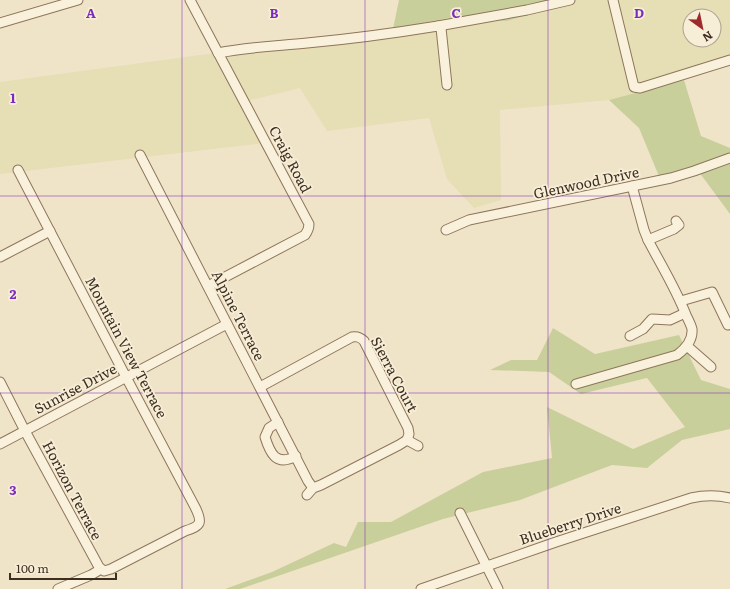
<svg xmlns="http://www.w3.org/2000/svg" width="730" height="589" font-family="Literata,serif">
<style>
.farmland{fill:#e6deb5;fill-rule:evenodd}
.green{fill:#c9cf9b}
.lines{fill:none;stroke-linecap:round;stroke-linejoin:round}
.minor-casing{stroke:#8d765c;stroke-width:11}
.minor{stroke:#faf1dc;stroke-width:9}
.grid{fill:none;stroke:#7b2cbf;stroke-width:1;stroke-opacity:0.55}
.labels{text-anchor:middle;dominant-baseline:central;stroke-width:3.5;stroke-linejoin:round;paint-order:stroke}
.street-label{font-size:14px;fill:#3d2e20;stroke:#f7eed8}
.grid-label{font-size:13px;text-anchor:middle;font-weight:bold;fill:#7b2cbf;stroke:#f7eed8;stroke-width:3.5;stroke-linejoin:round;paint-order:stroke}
</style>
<rect width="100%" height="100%" fill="#f0e4c8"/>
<!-- farmland -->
<path class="farmland" d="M574,0H730V64L684,80L609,100L500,110L501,200L474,208L447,179L429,118L327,131L300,88L243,102L264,143L0,174V82L393,29L449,18L507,21ZM690,16H714V40H690Z"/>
<!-- green -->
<g class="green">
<path d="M399,0H574L507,21L449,18L393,29Z"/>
<path d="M684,80L701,136L730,148V214L699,172L661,181L639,128L609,100Z"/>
<path d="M553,328L595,354L679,335L701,380L730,389V429L682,440L647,468L612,465L520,500L443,519L240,589H225L272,572L334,543L346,547L358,522H391L483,472L552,458L547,407L633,449L685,427L647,378L581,394L549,372L490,370L511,360H537Z"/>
</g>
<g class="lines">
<defs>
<g id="minor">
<path d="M190,0L309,224C309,229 308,231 305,235L208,286"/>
<path d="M613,0L634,87L640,88L730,60"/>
<path d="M0,23L78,0"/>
<path d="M438,26L527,10L570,0"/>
<path d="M218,53C248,47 277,46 307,43C351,39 395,33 438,26L441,28L447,85"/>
<path d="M140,155L308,481L313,488"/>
<path d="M446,230L469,220L671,178L694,171L730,158"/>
<path d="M648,240L674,229L679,225L676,221"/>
<path d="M0,257L50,231"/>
<path d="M681,301L712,292L728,325L730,324"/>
<path d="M630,336L643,329L652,319L670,320L685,313"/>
<path d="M687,346L711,367"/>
<path d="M0,382L25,431L99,567L104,571L111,569L185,531C201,526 203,523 195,507L126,377L18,170"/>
<path d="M576,384L677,355C685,349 693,340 692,329C691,325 688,319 686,315C676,289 661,265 648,240L644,230L632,186"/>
<path d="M260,387L352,337C357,336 360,337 364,341L408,428L409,434L407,440"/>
<path d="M278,422L269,428L265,437C270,453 276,467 296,456"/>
<path d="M0,444L227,324"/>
<path d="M307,495L313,488L321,485L399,445L407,440L418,446"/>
<path d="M460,513L498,589"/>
<path d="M58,589L91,575L101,569"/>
<path d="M421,589L556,542L691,498C705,495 717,495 730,498"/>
</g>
</defs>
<!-- minor casing -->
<use href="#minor" class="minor-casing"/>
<!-- minor -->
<use href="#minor" class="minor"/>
</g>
<!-- grid -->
<path class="grid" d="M182,0V589M365,0V589M548,0V589M0,196H730M0,393H730"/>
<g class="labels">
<!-- street labels -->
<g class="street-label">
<text transform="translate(291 159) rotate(62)">Craig Road</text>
<text transform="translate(586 182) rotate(-12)">Glenwood Drive</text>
<text transform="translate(239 315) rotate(63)">Alpine Terrace</text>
<text transform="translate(127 347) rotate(62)">Mountain View Terrace</text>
<text transform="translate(395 374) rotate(62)">Sierra Court</text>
<text transform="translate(75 388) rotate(-28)">Sunrise Drive</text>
<text transform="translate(73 490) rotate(62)">Horizon Terrace</text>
<text transform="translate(570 523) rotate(-18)">Blueberry Drive</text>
</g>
</g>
<g class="grid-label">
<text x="91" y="18">A</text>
<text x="274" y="18">B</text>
<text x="456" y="18">C</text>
<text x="639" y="18">D</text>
<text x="13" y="103">1</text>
<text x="13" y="299">2</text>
<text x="13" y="495">3</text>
</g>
<!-- north arrow -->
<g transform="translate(702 28) rotate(147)"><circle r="19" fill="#f7eed8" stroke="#ada18e"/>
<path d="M0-3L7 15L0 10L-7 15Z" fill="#9e2a2b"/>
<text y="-6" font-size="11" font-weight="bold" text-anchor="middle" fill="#3d2e20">N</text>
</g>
<!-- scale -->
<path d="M10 573v6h106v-6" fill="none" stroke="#3d2e20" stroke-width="2"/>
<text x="16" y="573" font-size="12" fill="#3d2e20" stroke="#f7eed8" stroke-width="3" paint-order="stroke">100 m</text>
</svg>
